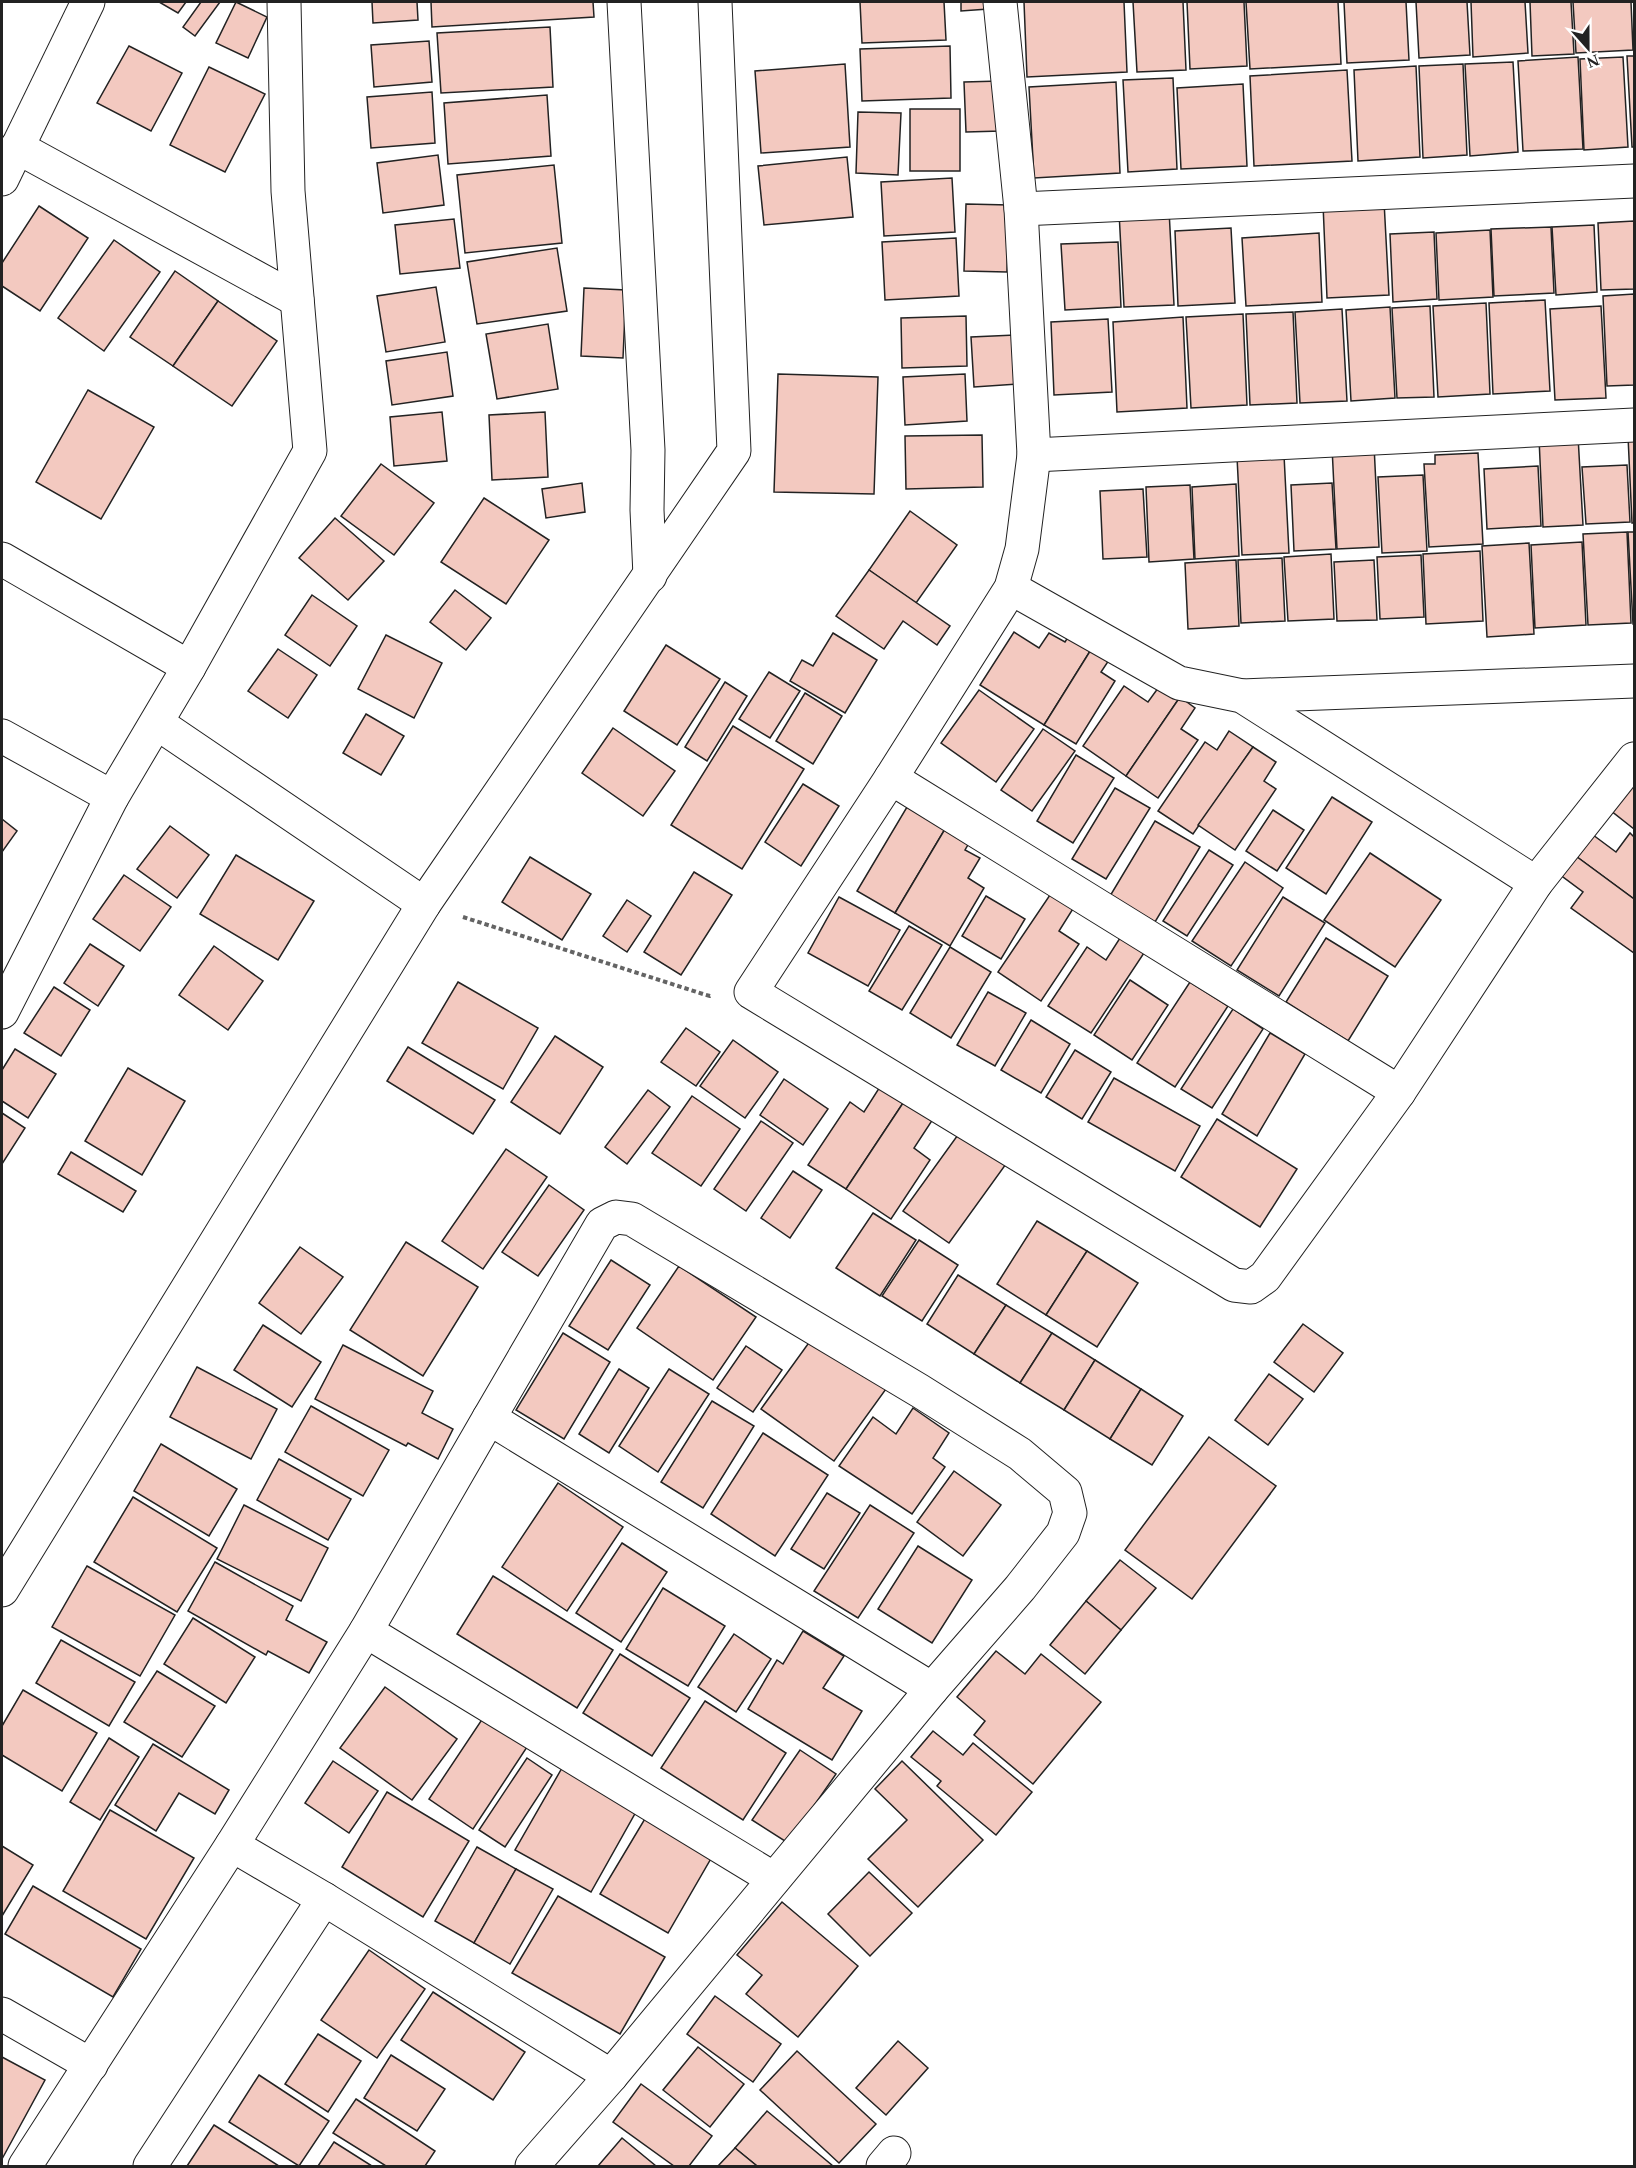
<svg xmlns="http://www.w3.org/2000/svg" width="1636" height="2168" font-family="Georgia,serif">
<style>
.building{fill:#f3c9c0;stroke:#222;stroke-width:1.5}
.lines{fill:none;stroke-linecap:round;stroke-linejoin:round}
.minor-casing{stroke:#222;stroke-width:35}
.path{stroke:#646464;stroke-width:4;stroke-dasharray:4.5 3;stroke-linecap:butt}
.minor{stroke:#fff;stroke-width:33}
</style>
<rect width="100%" height="100%" fill="#fff"/>
<!-- building -->
<g class="building">
<path d="M159,2H186L178,13Z"/>
<path d="M201,2H220L195,36L183,27Z"/>
<path d="M236,2L267,17L248,58L216,43Z"/>
<path d="M372,2H417L418,20L373,23Z"/>
<path d="M431,2H593L594,17L432,27Z"/>
<path d="M860,2H944L946,40L862,43Z"/>
<path d="M961,2H988V9L961,11Z"/>
<path d="M1024,2H1124L1127,72L1027,77Z"/>
<path d="M1133,2H1183L1186,70L1137,72Z"/>
<path d="M1187,2H1244L1247,66L1190,69Z"/>
<path d="M1246,2H1338L1341,64L1250,69Z"/>
<path d="M1344,2H1406L1409,60L1347,63Z"/>
<path d="M1416,2H1467L1470,55L1419,58Z"/>
<path d="M1471,2H1525L1528,53L1473,57Z"/>
<path d="M1530,2H1571L1574,54L1532,56Z"/>
<path d="M1573,2H1631L1633,50L1576,53Z"/>
<path d="M550,27L553,87L441,93L437,33Z"/>
<path d="M429,41L432,82L374,87L371,45Z"/>
<path d="M129,46L182,73L151,131L97,103Z"/>
<path d="M950,46L951,98L862,101L860,49Z"/>
<path d="M1627,56H1634V147H1632Z"/>
<path d="M1578,57L1583,149L1523,151L1518,61Z"/>
<path d="M1623,57L1628,147L1584,150L1580,59Z"/>
<path d="M1513,62L1518,152L1470,156L1465,64Z"/>
<path d="M845,64L850,147L761,153L755,71Z"/>
<path d="M1463,64L1467,155L1423,158L1419,66Z"/>
<path d="M1416,66L1420,157L1358,161L1354,70Z"/>
<path d="M209,67L265,94L225,172L170,145Z"/>
<path d="M1347,70L1352,161L1254,166L1250,76Z"/>
<path d="M1173,78L1177,169L1128,172L1123,80Z"/>
<path d="M1000,81L1001,131L966,132L964,82Z"/>
<path d="M1116,82L1120,173L1034,178L1029,87Z"/>
<path d="M1243,84L1247,166L1181,169L1177,88Z"/>
<path d="M432,92L435,143L371,148L367,97Z"/>
<path d="M547,95L551,156L448,164L444,103Z"/>
<rect x="910" y="109" width="50" height="62"/>
<path d="M858,112L901,113L898,175L856,173Z"/>
<path d="M438,155L444,205L383,213L377,163Z"/>
<path d="M847,157L853,217L764,225L758,166Z"/>
<path d="M554,165L562,243L465,253L457,175Z"/>
<path d="M952,178L955,232L884,236L881,182Z"/>
<path d="M1384,201L1389,295L1327,298L1323,204Z"/>
<path d="M966,204L1009,205L1007,272L964,271Z"/>
<path d="M39,206L88,238L40,311L2,286V263Z"/>
<path d="M1169,210L1174,305L1124,307L1119,212Z"/>
<path d="M454,219L460,268L400,274L395,225Z"/>
<path d="M1634,221V289L1601,290L1598,223Z"/>
<path d="M1594,225L1597,292L1556,295L1552,227Z"/>
<path d="M1551,227L1554,293L1494,296L1491,229Z"/>
<path d="M1231,228L1235,303L1178,306L1175,231Z"/>
<path d="M1490,230L1493,297L1439,300L1436,233Z"/>
<path d="M1434,232L1437,299L1393,302L1390,234Z"/>
<path d="M1319,233L1322,302L1246,306L1242,238Z"/>
<path d="M956,238L959,296L885,300L882,242Z"/>
<path d="M114,240L160,272L104,351L58,318Z"/>
<path d="M1118,242L1121,307L1065,310L1061,244Z"/>
<path d="M557,248L567,311L477,324L467,262Z"/>
<path d="M175,271L218,301L173,366L130,337Z"/>
<path d="M436,287L445,342L386,352L377,296Z"/>
<path d="M584,288L626,290L623,358L581,356Z"/>
<path d="M1634,294V385L1607,386L1603,296Z"/>
<path d="M1545,300L1550,391L1493,394L1489,303Z"/>
<path d="M218,301L277,341L232,406L173,366Z"/>
<path d="M1486,303L1490,394L1438,397L1433,306Z"/>
<path d="M1430,306L1434,397L1397,398L1392,308Z"/>
<path d="M1601,306L1606,398L1555,400L1550,309Z"/>
<path d="M1390,307L1395,398L1351,401L1346,310Z"/>
<path d="M1342,309L1347,401L1300,403L1295,312Z"/>
<path d="M1293,312L1297,403L1250,405L1246,314Z"/>
<path d="M1243,314L1247,405L1191,408L1186,317Z"/>
<path d="M966,316L967,366L902,368L901,318Z"/>
<path d="M1183,317L1187,408L1117,412L1113,322Z"/>
<path d="M1108,319L1112,392L1054,395L1051,322Z"/>
<path d="M548,324L558,389L497,399L486,334Z"/>
<path d="M1015,335L1018,384L974,387L971,337Z"/>
<path d="M447,352L453,396L392,405L386,361Z"/>
<path d="M778,374L878,377L874,494L774,492Z"/>
<path d="M965,374L967,421L905,425L903,377Z"/>
<path d="M88,390L154,427L101,519L36,482Z"/>
<path d="M442,412L447,461L394,466L390,417Z"/>
<path d="M545,412L548,477L492,480L489,415Z"/>
<path d="M982,435L983,487L906,489L905,436Z"/>
<path d="M1578,436L1583,525L1543,527L1539,438Z"/>
<path d="M1628,436H1634V523H1632Z"/>
<path d="M1374,445L1379,547L1337,549L1332,447Z"/>
<path d="M1478,453L1483,544L1429,547L1424,464H1435V455Z"/>
<path d="M1284,455L1289,553L1242,555L1237,457Z"/>
<path d="M381,464L434,503L394,555L341,516Z"/>
<path d="M1627,465L1630,522L1586,524L1582,467Z"/>
<path d="M1538,466L1541,526L1487,529L1484,469Z"/>
<path d="M1423,475L1427,551L1382,553L1378,477Z"/>
<path d="M582,483L585,512L546,518L542,489Z"/>
<path d="M1332,483L1336,549L1294,551L1291,485Z"/>
<path d="M1236,484L1239,556L1195,559L1192,487Z"/>
<path d="M1190,485L1194,559L1149,562L1146,487Z"/>
<path d="M1143,489L1147,557L1103,559L1100,491Z"/>
<path d="M484,498L549,540L506,604L441,562Z"/>
<path d="M910,511L957,545L916,603L869,570Z"/>
<path d="M335,518L384,561L348,600L299,558Z"/>
<path d="M1627,532L1631,623L1588,625L1583,534Z"/>
<path d="M1628,532H1634V624H1633Z"/>
<path d="M1582,542L1586,625L1535,628L1531,545Z"/>
<path d="M1529,543L1534,634L1487,637L1482,546Z"/>
<path d="M1480,551L1483,621L1426,624L1423,554Z"/>
<path d="M1331,554L1334,619L1288,621L1284,557Z"/>
<path d="M1421,555L1424,617L1380,619L1377,557Z"/>
<path d="M1282,558L1285,621L1241,623L1238,560Z"/>
<path d="M1236,560L1239,626L1188,629L1185,563Z"/>
<path d="M1374,560L1377,620L1337,621L1334,562Z"/>
<path d="M869,570L950,626L937,645L903,621L884,649L836,616Z"/>
<path d="M455,590L491,618L466,650L430,622Z"/>
<path d="M312,595L357,626L330,666L285,635Z"/>
<path d="M1075,626L1097,640L1044,725L980,685L1014,632L1039,648L1049,633L1065,642Z"/>
<path d="M833,633L877,660L845,713L790,681L802,660L813,666Z"/>
<path d="M386,635L442,663L414,718L358,689Z"/>
<path d="M1097,640L1115,651L1101,672L1115,681L1076,744L1044,725Z"/>
<path d="M666,645L720,679L677,745L624,711Z"/>
<path d="M278,649L317,675L288,718L248,691Z"/>
<path d="M769,672L800,691L770,738L739,719Z"/>
<path d="M725,682L747,696L707,761L685,747Z"/>
<path d="M1161,684L1180,697L1126,776L1083,746L1124,686L1148,702Z"/>
<path d="M979,690L1034,729L996,782L941,743Z"/>
<path d="M805,693L842,716L813,764L776,741Z"/>
<path d="M1180,697L1195,708L1181,729L1198,740L1158,798L1126,776Z"/>
<path d="M366,714L404,736L381,775L343,753Z"/>
<path d="M733,726L804,769L742,869L671,825Z"/>
<path d="M613,728L675,771L643,816L582,773Z"/>
<path d="M1043,729L1075,751L1032,811L1001,790Z"/>
<path d="M1229,731L1253,747L1193,834L1158,811L1205,742L1217,750Z"/>
<path d="M1253,747L1276,762L1264,781L1276,789L1235,850L1198,825Z"/>
<path d="M1076,755L1114,778L1073,843L1037,821Z"/>
<path d="M1634,778V829L1610,810Z"/>
<path d="M803,784L839,806L801,866L765,842Z"/>
<path d="M1115,788L1150,808L1106,879L1072,859Z"/>
<path d="M1332,797L1372,822L1326,894L1286,868Z"/>
<path d="M907,807L945,829L895,913L857,891Z"/>
<path d="M1273,810L1304,830L1277,871L1246,851Z"/>
<path d="M2,819L17,831L2,852Z"/>
<path d="M1155,821L1200,847L1155,922L1110,896Z"/>
<path d="M170,826L209,855L177,898L137,869Z"/>
<path d="M945,829L969,843L965,850L980,858L968,878L984,888L950,946L895,913Z"/>
<path d="M1585,829L1616,852L1630,833L1634,837V899L1569,851Z"/>
<path d="M1209,850L1233,865L1187,936L1163,921Z"/>
<path d="M1569,851L1634,899V953L1571,908L1583,892L1555,871Z"/>
<path d="M1370,853L1441,900L1395,967L1324,920Z"/>
<path d="M236,855L314,901L278,960L200,914Z"/>
<path d="M530,857L591,894L562,940L502,902Z"/>
<path d="M1245,862L1283,888L1231,966L1192,941Z"/>
<path d="M694,872L732,895L681,975L644,952Z"/>
<path d="M124,875L171,907L140,951L93,919Z"/>
<path d="M1054,889L1076,904L1059,931L1079,944L1041,1001L998,972Z"/>
<path d="M986,896L1025,919L1001,959L962,936Z"/>
<path d="M839,897L900,930L868,986L808,953Z"/>
<path d="M1283,897L1325,923L1279,996L1237,970Z"/>
<path d="M627,900L651,916L627,952L603,936Z"/>
<path d="M909,926L942,945L902,1010L869,991Z"/>
<path d="M1120,938L1144,953L1091,1033L1048,1006L1087,947L1106,960Z"/>
<path d="M1326,938L1388,976L1348,1041L1286,1002Z"/>
<path d="M90,944L124,966L98,1006L64,983Z"/>
<path d="M214,946L263,981L228,1030L179,995Z"/>
<path d="M950,947L991,972L951,1038L910,1013Z"/>
<path d="M1130,980L1168,1005L1132,1060L1094,1035Z"/>
<path d="M458,982L538,1028L503,1089L422,1043Z"/>
<path d="M1190,982L1228,1006L1175,1087L1137,1063Z"/>
<path d="M54,987L90,1010L61,1056L24,1033Z"/>
<path d="M988,992L1026,1013L995,1066L957,1045Z"/>
<path d="M1233,1009L1263,1029L1212,1108L1181,1089Z"/>
<path d="M1031,1020L1070,1044L1041,1093L1001,1070Z"/>
<path d="M686,1028L720,1052L696,1086L661,1062Z"/>
<path d="M1270,1033L1305,1054L1257,1136L1222,1114Z"/>
<path d="M555,1036L603,1067L560,1134L511,1102Z"/>
<path d="M733,1040L778,1072L745,1118L700,1086Z"/>
<path d="M408,1047L495,1100L473,1134L387,1081Z"/>
<path d="M15,1049L56,1074L28,1118L2,1101V1070Z"/>
<path d="M1075,1050L1111,1072L1082,1119L1046,1097Z"/>
<path d="M128,1068L185,1101L142,1175L85,1141Z"/>
<path d="M1114,1078L1200,1126L1175,1171L1088,1122Z"/>
<path d="M784,1079L828,1109L803,1145L760,1115Z"/>
<path d="M883,1082L907,1097L846,1189L808,1165L850,1102L864,1112Z"/>
<path d="M648,1090L670,1107L627,1164L605,1147Z"/>
<path d="M692,1096L740,1129L701,1186L652,1153Z"/>
<path d="M907,1097L935,1116L914,1148L930,1160L891,1219L846,1189Z"/>
<path d="M2,1113L25,1128L2,1164Z"/>
<path d="M1217,1119L1297,1169L1260,1227L1181,1177Z"/>
<path d="M761,1121L793,1143L746,1211L714,1189Z"/>
<path d="M960,1132L1006,1164L949,1243L903,1211Z"/>
<path d="M506,1149L547,1177L483,1269L442,1241Z"/>
<path d="M71,1152L136,1191L123,1212L58,1174Z"/>
<path d="M793,1171L822,1190L790,1238L761,1218Z"/>
<path d="M549,1185L584,1210L538,1276L502,1252Z"/>
<path d="M873,1213L916,1240L880,1296L836,1268Z"/>
<path d="M1037,1221L1087,1251L1046,1315L997,1284Z"/>
<path d="M919,1240L958,1265L922,1321L882,1296Z"/>
<path d="M406,1242L478,1287L423,1376L350,1330Z"/>
<path d="M300,1247L343,1277L301,1334L259,1303Z"/>
<path d="M1087,1251L1138,1283L1097,1347L1046,1315Z"/>
<path d="M611,1260L650,1285L608,1350L569,1326Z"/>
<path d="M679,1266L756,1317L713,1380L637,1328Z"/>
<path d="M958,1275L1006,1305L974,1354L927,1324Z"/>
<path d="M1006,1305L1052,1333L1020,1383L974,1354Z"/>
<path d="M1303,1324L1343,1353L1314,1392L1274,1362Z"/>
<path d="M263,1325L321,1362L292,1407L234,1370Z"/>
<path d="M563,1333L610,1362L564,1439L516,1410Z"/>
<path d="M1052,1333L1095,1360L1064,1410L1020,1383Z"/>
<path d="M813,1337L886,1389L834,1461L761,1409Z"/>
<path d="M343,1345L433,1391L422,1413L453,1429L438,1459L408,1443L406,1446L315,1399Z"/>
<path d="M746,1346L782,1370L753,1412L717,1388Z"/>
<path d="M1095,1360L1141,1389L1110,1439L1064,1410Z"/>
<path d="M197,1367L277,1409L251,1459L170,1417Z"/>
<path d="M619,1369L649,1388L609,1453L579,1434Z"/>
<path d="M669,1369L709,1394L658,1472L619,1446Z"/>
<path d="M1269,1374L1303,1399L1268,1445L1235,1420Z"/>
<path d="M1141,1389L1183,1416L1152,1465L1110,1439Z"/>
<path d="M712,1401L754,1426L703,1508L661,1482Z"/>
<path d="M311,1406L389,1450L363,1496L285,1452Z"/>
<path d="M913,1408L949,1433L933,1458L945,1467L912,1514L839,1466L873,1417L896,1434Z"/>
<path d="M763,1433L828,1475L775,1556L711,1514Z"/>
<path d="M1209,1437L1276,1486L1192,1599L1125,1550Z"/>
<path d="M161,1444L237,1489L209,1536L134,1491Z"/>
<path d="M279,1459L351,1499L328,1540L257,1500Z"/>
<path d="M954,1471L1001,1505L963,1556L917,1522Z"/>
<path d="M558,1483L623,1527L567,1611L502,1567Z"/>
<path d="M827,1493L860,1513L824,1569L791,1549Z"/>
<path d="M133,1497L217,1548L177,1612L94,1562Z"/>
<path d="M244,1505L328,1548L301,1601L217,1559Z"/>
<path d="M870,1505L914,1533L858,1618L814,1591Z"/>
<path d="M622,1543L667,1572L621,1642L576,1613Z"/>
<path d="M918,1546L972,1580L932,1643L878,1609Z"/>
<path d="M1120,1560L1156,1588L1121,1630L1086,1601Z"/>
<path d="M215,1562L293,1606L286,1620L327,1642L309,1673L268,1651L266,1655L188,1611Z"/>
<path d="M87,1566L175,1615L140,1676L52,1627Z"/>
<path d="M493,1576L613,1650L577,1708L457,1634Z"/>
<path d="M663,1588L725,1626L688,1686L626,1649Z"/>
<path d="M1086,1601L1121,1630L1085,1674L1050,1645Z"/>
<path d="M193,1618L255,1657L226,1703L164,1664Z"/>
<path d="M803,1631L844,1656L823,1688L862,1711L832,1760L748,1709L777,1660L783,1664Z"/>
<path d="M734,1634L771,1659L736,1712L698,1687Z"/>
<path d="M61,1640L135,1682L109,1726L36,1683Z"/>
<path d="M996,1651L1025,1674L1041,1654L1101,1702L1033,1784L974,1735L985,1721L957,1697Z"/>
<path d="M620,1654L690,1698L652,1756L583,1713Z"/>
<path d="M157,1671L215,1706L182,1757L124,1722Z"/>
<path d="M385,1687L457,1739L412,1800L340,1748Z"/>
<path d="M23,1690L97,1733L62,1791L2,1755V1726Z"/>
<path d="M705,1701L786,1753L743,1820L661,1768Z"/>
<path d="M487,1712L531,1741L473,1829L429,1799Z"/>
<path d="M933,1731L963,1755L973,1743L1032,1792L996,1835L937,1786L941,1781L911,1757Z"/>
<path d="M109,1738L139,1757L100,1820L70,1802Z"/>
<path d="M153,1744L229,1790L215,1814L179,1793L156,1831L115,1805Z"/>
<path d="M800,1750L836,1774L788,1843L752,1820Z"/>
<path d="M527,1758L552,1775L505,1847L479,1830Z"/>
<path d="M333,1761L378,1791L349,1833L305,1803Z"/>
<path d="M902,1761L983,1840L918,1907L868,1859L907,1820L875,1789Z"/>
<path d="M562,1768L637,1810L591,1892L515,1850Z"/>
<path d="M387,1792L469,1841L423,1917L342,1867Z"/>
<path d="M110,1810L194,1858L146,1939L63,1891Z"/>
<path d="M646,1817L713,1855L668,1933L600,1894Z"/>
<path d="M2,1846L33,1865L2,1916Z"/>
<path d="M477,1847L516,1869L474,1943L435,1921Z"/>
<path d="M516,1869L553,1889L510,1964L474,1943Z"/>
<path d="M869,1872L912,1913L870,1956L828,1914Z"/>
<path d="M33,1886L141,1949L113,1997L5,1934Z"/>
<path d="M558,1896L665,1957L620,2034L512,1973Z"/>
<path d="M782,1902L858,1966L798,2037L746,1994L762,1975L737,1955Z"/>
<path d="M369,1950L425,1989L377,2058L321,2020Z"/>
<path d="M433,1992L525,2052L493,2100L401,2040Z"/>
<path d="M715,1996L781,2044L753,2082L687,2034Z"/>
<path d="M318,2034L361,2061L328,2112L285,2084Z"/>
<path d="M898,2041L928,2068L886,2115L856,2088Z"/>
<path d="M698,2047L744,2084L710,2127L663,2090Z"/>
<path d="M797,2051L876,2124L839,2163L760,2090Z"/>
<path d="M391,2055L445,2089L417,2131L364,2098Z"/>
<path d="M2,2057L45,2080L2,2159Z"/>
<path d="M259,2075L329,2121L299,2166L229,2122Z"/>
<path d="M641,2084L712,2136L689,2166H674L613,2122Z"/>
<path d="M356,2099L435,2151L425,2166H386L333,2133Z"/>
<path d="M767,2111L833,2166H757L735,2148Z"/>
<path d="M214,2125L279,2166H187Z"/>
<path d="M622,2138L656,2166H598Z"/>
<path d="M334,2142L372,2166H318Z"/>
<path d="M735,2148L757,2166H718Z"/>
</g>
<g class="lines">
<defs>
<g id="minor">
<path d="M624,2L648,450L647,510L650,576"/>
<path d="M1000,2L1021,209L1034,455L1022,549L1011,588L891,778L751,992L1234,1285L1251,1287L1265,1277L1399,1092L1536,883L1634,759"/>
<path d="M17,147L297,300"/>
<path d="M2,179L88,2"/>
<path d="M1021,209L1634,181"/>
<path d="M1034,455L1634,425"/>
<path d="M2,559L189,667"/>
<path d="M1011,588L1179,683L1242,696L1536,883"/>
<path d="M1242,696L1634,681"/>
<path d="M157,723L424,904"/>
<path d="M2,736L112,797"/>
<path d="M891,778L1399,1092"/>
<path d="M2,1012L112,797L189,667L310,451L288,191L284,2"/>
<path d="M489,1418L602,1224L616,1217L632,1219L920,1391L1020,1454L1065,1492L1070,1513L1063,1533L1020,1588L932,1689L611,2076L532,2166"/>
<path d="M2,1590L424,904L734,451L715,2"/>
<path d="M366,1631L774,1879"/>
<path d="M232,1845L324,1899L611,2076"/>
<path d="M2,2014L91,2065"/>
<path d="M25,2166L232,1845L366,1631L489,1418L932,1689"/>
<path d="M150,2166L324,1899"/>
<path d="M883,2166L894,2153"/>
</g>
</defs>
<!-- minor casing -->
<use href="#minor" class="minor-casing"/>
<!-- path -->
<path class="path" d="M463,917L703,994L710,996L712,995"/>
<!-- minor -->
<use href="#minor" class="minor"/>
</g>
<!-- border -->
<rect width="1636" height="2168" fill="none" stroke="#222222" stroke-width="6"/>
<!-- north arrow -->
<g transform="translate(1588 48) rotate(159)" stroke="#ffffff" stroke-width="4.5" paint-order="stroke">
<path d="M0-4.5L10 22L0 15L-10 22Z" fill="#222222"/>
<text y="-9" font-size="16" font-weight="bold" text-anchor="middle" fill="#222222">N</text>
</g>
</svg>
